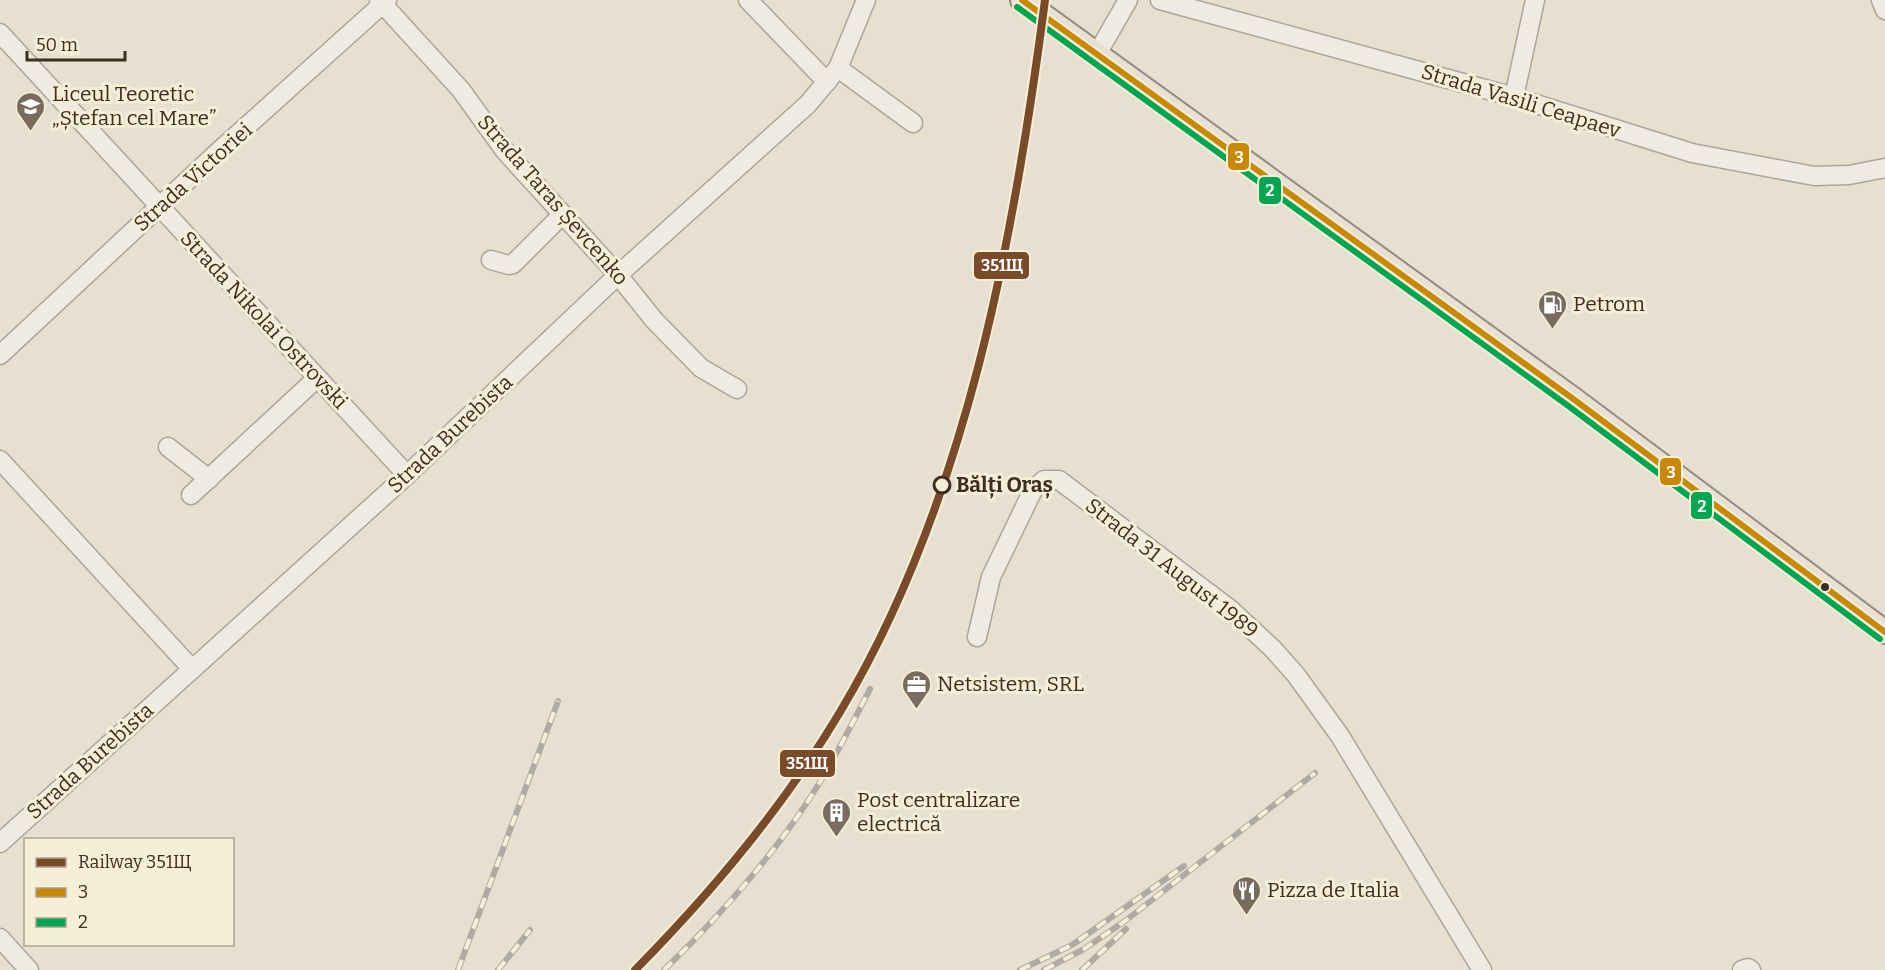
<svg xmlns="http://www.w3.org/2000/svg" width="1885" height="970" font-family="Bitter,serif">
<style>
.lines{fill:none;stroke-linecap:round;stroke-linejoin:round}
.minor-casing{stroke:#ada599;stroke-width:21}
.major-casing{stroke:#928b80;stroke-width:26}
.minor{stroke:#efebe3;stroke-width:18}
.major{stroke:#e6e1d4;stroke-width:22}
.rail-casing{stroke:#afaaa2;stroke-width:6}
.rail{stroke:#f7eed8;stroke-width:4;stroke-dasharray:11;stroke-linecap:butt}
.bus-1-casing{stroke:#f7eed8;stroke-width:10}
.bus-2-casing{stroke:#f7eed8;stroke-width:10}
.bus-1{stroke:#c88808;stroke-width:6}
.bus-2{stroke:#00a651;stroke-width:6}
.rail-1-casing{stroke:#f7eed8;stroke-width:12}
.rail-1{stroke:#7a4b2a;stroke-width:8}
.stop-dot{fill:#f7eed8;stroke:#3d2e20;stroke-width:3}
.bus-dot{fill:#3d2e20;stroke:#f7eed8;stroke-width:2}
.labels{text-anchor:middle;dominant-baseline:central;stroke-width:6;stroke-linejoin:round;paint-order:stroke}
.poi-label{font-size:21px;fill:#3d2e20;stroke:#f7eed8;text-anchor:start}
.street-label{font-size:21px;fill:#3d2e20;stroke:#f7eed8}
.stop-label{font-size:21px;font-weight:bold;fill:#3d2e20;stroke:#f7eed8;text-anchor:start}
.line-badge{stroke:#f7eed8;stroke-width:2}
.badge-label{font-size:16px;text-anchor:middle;font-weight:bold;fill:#fff}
</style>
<rect width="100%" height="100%" fill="#e7e0d1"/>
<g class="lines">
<defs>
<g id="minor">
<path d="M379,0L461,90L505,151L618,275L654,320L701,368L737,389"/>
<path d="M748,0L827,82"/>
<path d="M1160,0L1514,97L1692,153L1814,176L1849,175L1885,168"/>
<path d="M1881,0L1885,10"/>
<path d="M0,33L407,475"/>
<path d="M1097,54L1128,0"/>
<path d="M838,68L913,123"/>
<path d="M1514,97L1535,0"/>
<path d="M491,260L509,265L513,264L563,214"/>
<path d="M0,355L219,151L387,0"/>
<path d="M168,447L209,479"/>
<path d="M0,460L192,669"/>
<path d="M191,495L317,378"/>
<path d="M977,637L991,577L1033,490L1044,480H1059L1231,610L1273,649L1296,675L1340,736L1482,970"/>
<path d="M0,843L407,475L618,275L808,104L838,68L866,0"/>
<path d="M0,938L29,970"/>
<path d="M1742,970L1748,968L1751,970"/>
</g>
<path id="major" d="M1022,0L1572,398L1885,632"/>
</defs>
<!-- minor casing -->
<use href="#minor" class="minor-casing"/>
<!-- major casing -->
<use href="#major" class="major-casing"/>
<!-- minor -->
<use href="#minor" class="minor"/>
<!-- major -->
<use href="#major" class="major"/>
<defs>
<g id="rail">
<path d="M458,970L558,701"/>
<path d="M498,970L530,930"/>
<path d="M664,970C722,914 778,851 820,782C838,752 854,720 870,689"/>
<path d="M1020,970L1072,945L1184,866"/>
<path d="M1044,970L1084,949L1125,921L1315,773"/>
<path d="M1082,970L1126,929"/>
</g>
</defs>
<!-- rail casing -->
<use href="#rail" class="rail-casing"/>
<!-- rail -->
<use href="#rail" class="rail"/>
<defs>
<path id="bus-1" d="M1022,0L1572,398L1885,632"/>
<path id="bus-2" d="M1017,7L1567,405L1880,639"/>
</defs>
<!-- bus-1 casing -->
<use href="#bus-1" class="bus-1-casing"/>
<!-- bus-2 casing -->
<use href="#bus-2" class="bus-2-casing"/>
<!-- bus-1 -->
<use href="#bus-1" class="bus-1"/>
<!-- bus-2 -->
<use href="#bus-2" class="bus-2"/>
<defs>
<path id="rail-1" d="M635,970C713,891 783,808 840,712C966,502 1014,240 1045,0"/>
</defs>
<!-- rail-1 casing -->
<use href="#rail-1" class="rail-1-casing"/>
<!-- rail-1 -->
<use href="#rail-1" class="rail-1"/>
</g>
<!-- icons -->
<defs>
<symbol id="school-pin" viewBox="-11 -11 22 30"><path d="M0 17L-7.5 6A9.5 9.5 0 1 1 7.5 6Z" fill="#786c5e" stroke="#f7eed8"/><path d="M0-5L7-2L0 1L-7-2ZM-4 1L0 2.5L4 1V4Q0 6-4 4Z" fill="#fff"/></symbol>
<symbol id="fuel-pin" viewBox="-11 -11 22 30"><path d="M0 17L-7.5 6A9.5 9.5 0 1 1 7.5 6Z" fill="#786c5e" stroke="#f7eed8"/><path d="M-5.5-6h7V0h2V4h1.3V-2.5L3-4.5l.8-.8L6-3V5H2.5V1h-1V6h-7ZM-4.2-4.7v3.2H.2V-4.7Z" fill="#fff"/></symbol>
<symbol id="office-pin" viewBox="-11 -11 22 30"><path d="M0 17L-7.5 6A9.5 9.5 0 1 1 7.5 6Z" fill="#786c5e" stroke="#f7eed8"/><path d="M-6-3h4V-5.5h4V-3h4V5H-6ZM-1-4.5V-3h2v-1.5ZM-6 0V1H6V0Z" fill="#fff"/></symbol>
<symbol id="building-pin" viewBox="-11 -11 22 30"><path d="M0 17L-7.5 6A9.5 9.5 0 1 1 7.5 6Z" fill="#786c5e" stroke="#f7eed8"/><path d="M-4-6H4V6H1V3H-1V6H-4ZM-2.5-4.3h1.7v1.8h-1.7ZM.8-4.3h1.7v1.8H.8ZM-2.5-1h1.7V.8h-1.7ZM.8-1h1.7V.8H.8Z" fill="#fff"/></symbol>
<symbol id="restaurant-pin" viewBox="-11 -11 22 30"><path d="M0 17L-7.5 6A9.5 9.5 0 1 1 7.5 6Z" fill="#786c5e" stroke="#f7eed8"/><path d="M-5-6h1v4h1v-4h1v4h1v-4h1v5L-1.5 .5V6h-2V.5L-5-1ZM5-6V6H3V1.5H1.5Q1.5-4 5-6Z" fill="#fff"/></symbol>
</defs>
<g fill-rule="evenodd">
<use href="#school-pin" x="14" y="90" width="33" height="45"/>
<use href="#fuel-pin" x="1536" y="288" width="33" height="45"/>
<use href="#office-pin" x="900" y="668" width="33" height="45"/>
<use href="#building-pin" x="820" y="796" width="33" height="45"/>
<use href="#restaurant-pin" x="1230" y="874" width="33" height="45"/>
</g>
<!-- markers -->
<circle class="stop-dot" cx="942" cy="485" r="8"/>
<circle class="bus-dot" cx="1825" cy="587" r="5"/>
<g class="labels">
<!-- poi labels -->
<g class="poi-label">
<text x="52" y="94">Liceul Teoretic<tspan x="52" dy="24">„Ștefan cel Mare”</tspan></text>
<text x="1573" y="304">Petrom</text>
<text x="937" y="684">Netsistem, SRL</text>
<text x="857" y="800">Post centralizare<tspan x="857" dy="24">electrică</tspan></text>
<text x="1267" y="890">Pizza de Italia</text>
</g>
<!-- street labels -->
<g class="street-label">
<text transform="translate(1521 101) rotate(17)">Strada Vasili Ceapaev</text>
<text transform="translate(193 177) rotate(-42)">Strada Victoriei</text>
<text transform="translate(553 200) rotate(49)">Strada Taras Șevcenko</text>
<text transform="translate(264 320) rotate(47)">Strada Nikolai Ostrovski</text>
<text transform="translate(450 434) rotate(-43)">Strada Burebista</text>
<text transform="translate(1172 568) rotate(38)">Strada 31 August 1989</text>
<text transform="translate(90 761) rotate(-42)">Strada Burebista</text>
</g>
<!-- stop labels -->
<g class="stop-label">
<text x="956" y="485">Bălți Oraș</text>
</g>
</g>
<g class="line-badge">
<rect x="1227" y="142" width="23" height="29" rx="6" fill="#c88808"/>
<rect x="1258" y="176" width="24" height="29" rx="6" fill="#00a651"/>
<rect x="973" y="251" width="57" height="29" rx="6" fill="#7a4b2a"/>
<rect x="1659" y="457" width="23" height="29" rx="6" fill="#c88808"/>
<rect x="1690" y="491" width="23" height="29" rx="6" fill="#00a651"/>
<rect x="779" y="749" width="57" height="29" rx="6" fill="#7a4b2a"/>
</g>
<g class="badge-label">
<text x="1239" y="163">3</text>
<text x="1270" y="196">2</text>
<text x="1002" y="271">351Щ</text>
<text x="1671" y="478">3</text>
<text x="1702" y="512">2</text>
<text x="807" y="769">351Щ</text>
</g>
<!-- legend -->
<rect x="24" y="838" width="210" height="108" fill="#f7eed8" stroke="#ada18e" stroke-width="1.5"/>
<rect x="36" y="858" width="30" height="9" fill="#7a4b2a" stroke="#ada18e" stroke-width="1.5"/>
<text x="78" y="868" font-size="18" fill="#3d2e20">Railway 351Щ</text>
<rect x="36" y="888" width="30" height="9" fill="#c88808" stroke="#ada18e" stroke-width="1.5"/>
<text x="78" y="898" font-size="18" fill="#3d2e20">3</text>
<rect x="36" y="918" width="30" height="9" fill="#00a651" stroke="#ada18e" stroke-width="1.5"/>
<text x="78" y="928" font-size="18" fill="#3d2e20">2</text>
<!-- scale -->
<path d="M27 51v9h98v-9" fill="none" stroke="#3d2e20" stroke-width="3"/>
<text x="36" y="51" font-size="18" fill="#3d2e20" stroke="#f7eed8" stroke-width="4.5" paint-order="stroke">50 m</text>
</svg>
